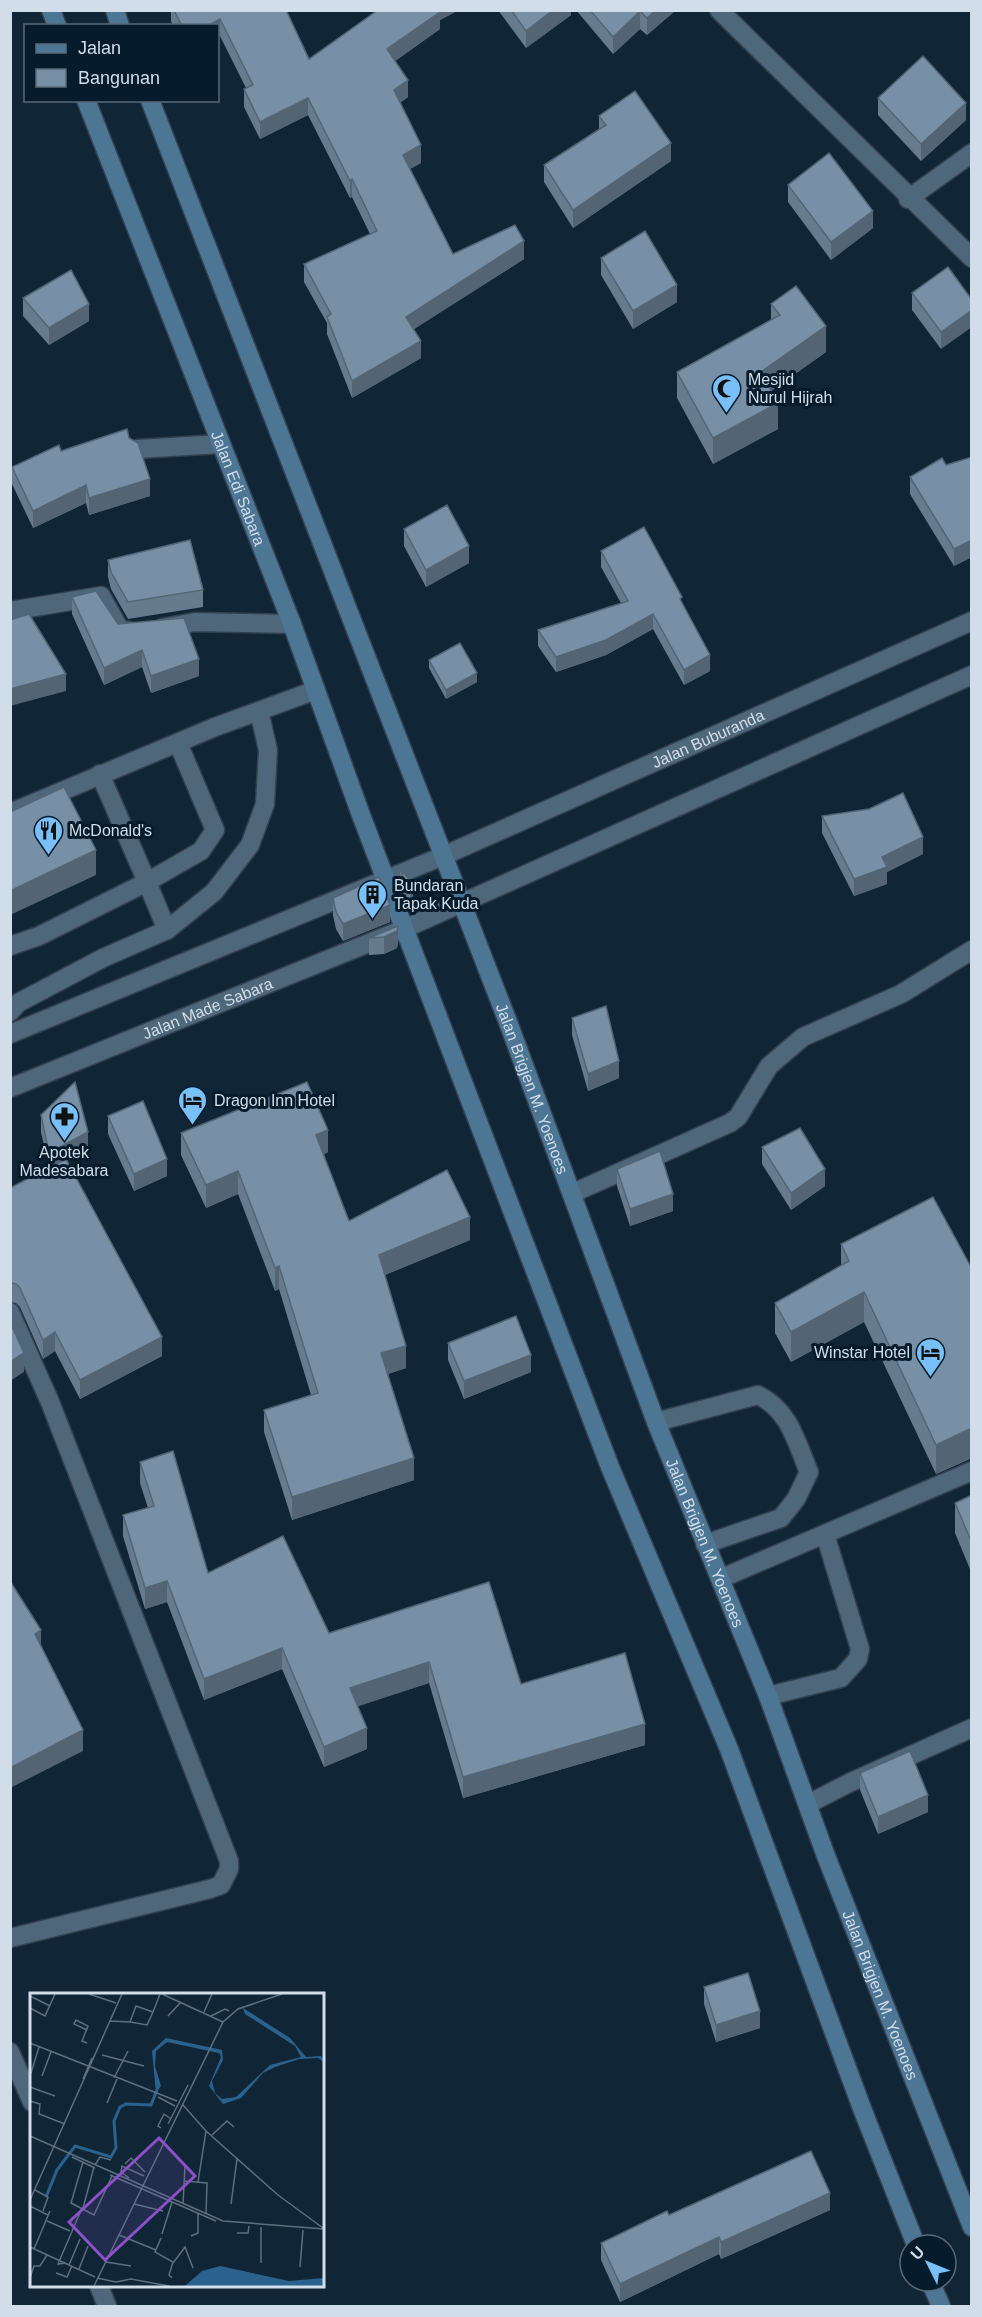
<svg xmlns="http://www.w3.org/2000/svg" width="982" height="2317" font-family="Helvetica,sans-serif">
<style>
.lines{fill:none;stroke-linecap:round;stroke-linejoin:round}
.service-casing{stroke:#32404f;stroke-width:21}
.minor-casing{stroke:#32404f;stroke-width:21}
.tertiary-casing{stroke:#32404f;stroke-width:21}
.secondary-casing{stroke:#32404f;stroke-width:21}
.service{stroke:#4f677b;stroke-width:18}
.minor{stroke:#4f677b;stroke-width:18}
.tertiary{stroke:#4f677b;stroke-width:18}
.secondary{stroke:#4d7594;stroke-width:18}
.wall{fill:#667c8e}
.shaded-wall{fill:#536574}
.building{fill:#7790a5;stroke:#536574;stroke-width:1.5}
.labels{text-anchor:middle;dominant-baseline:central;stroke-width:6;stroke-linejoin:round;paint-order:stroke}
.poi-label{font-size:16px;fill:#d1deea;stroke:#061c2d;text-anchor:start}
.street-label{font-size:16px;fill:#d1deea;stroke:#061c2d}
.inset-river{fill:none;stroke:#2a628d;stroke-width:3}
.inset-road{fill:none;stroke:#5d707f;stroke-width:1.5}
.view{fill:#8c50c8;fill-opacity:0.15;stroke:#8c50c8;stroke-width:3}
.inset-edge{fill:none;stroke:#d1deea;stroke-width:3}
</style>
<rect width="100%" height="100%" fill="#102637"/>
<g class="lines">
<defs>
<g id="service">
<path d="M138,449L220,444"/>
<path d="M10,611L101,596L120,630L129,631"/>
<path d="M162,628L195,622L292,624"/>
<path d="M100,774L147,882L201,851L215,830L178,743"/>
<path d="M10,813L215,727L316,690"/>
<path d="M10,946L39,936L147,882L167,930"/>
<path d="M10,1012L18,1003L103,958L167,930L214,892L250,845L265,804L268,750L259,711"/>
<path d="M573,1193L730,1123L738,1117L769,1066L803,1037L901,994L972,950"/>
<path d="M656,1422L758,1395C789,1410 796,1441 809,1472L796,1499L781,1518L705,1544"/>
<path d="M722,1578L972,1471"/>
<path d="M768,1696L841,1678L858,1659L860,1649L825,1534"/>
<path d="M808,1804L851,1782L972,1728"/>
</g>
<g id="minor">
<path d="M719,10L972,258"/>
<path d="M908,199L972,153"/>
<path d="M10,1312L50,1402L229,1861V1869L221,1885L210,1889L10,1938"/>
<path d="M10,2052L32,2102"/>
<path d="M99,2286L107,2306"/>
</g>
<g id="tertiary">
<path id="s1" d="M10,1034L443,856L972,621"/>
<path id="s2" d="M10,1088L406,928L972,675"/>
</g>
<g id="secondary">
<path d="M51,10L57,26"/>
<path d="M115,10L120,26"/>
<path id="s3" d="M86,100L292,624L361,815L610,1467L729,1749L863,2111L916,2245"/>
<path id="s4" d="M150,100L508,1022L656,1422L768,1696L826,1856L972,2227"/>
<path d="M930,2281L941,2306"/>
</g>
</defs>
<!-- service casing -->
<use href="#service" class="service-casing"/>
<!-- minor casing -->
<use href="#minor" class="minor-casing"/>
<!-- tertiary casing -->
<use href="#tertiary" class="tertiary-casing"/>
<!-- secondary casing -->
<use href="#secondary" class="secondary-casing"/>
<!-- service -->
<use href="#service" class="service"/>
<!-- minor -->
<use href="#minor" class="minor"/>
<!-- tertiary -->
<use href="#tertiary" class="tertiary"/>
<!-- secondary -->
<use href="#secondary" class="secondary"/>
</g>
<!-- wall -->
<g class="wall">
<path d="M171,10H286L309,59L378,10H459L440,20V29L395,61L408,97L400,103L421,163L410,169L453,254L524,259L414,329L421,358L352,398L327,334V323L304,282V264L370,234L352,197L350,198L308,115L260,139L244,107V89L246,88L220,36L218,26H173L171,21Z"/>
<path d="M498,10H571V15L526,48Z"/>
<path d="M576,10H676L647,35L640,29L613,54Z"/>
<path d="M878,98L966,120L921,161L878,115Z"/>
<path d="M599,116L671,161L573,228L544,182V165L599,130Z"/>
<path d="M788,185L873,228L831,260L788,202Z"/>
<path d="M601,258L677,302L633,329L601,275Z"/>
<path d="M948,267L941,349L912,310V293Z"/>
<path d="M23,298L89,321L49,345L23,316Z"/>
<path d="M771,304L826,352L771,391L778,429L713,464L677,398V372L771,320Z"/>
<path d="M129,438L150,496L89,515L86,503L33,528L12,484V467L61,451Z"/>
<path d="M972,457V557L954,566L910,494V477Z"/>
<path d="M404,529L469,563L426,587L404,546Z"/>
<path d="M601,551L682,605L710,671L684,685L653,629L606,655L556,672L538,646V630L621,603L601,567Z"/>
<path d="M108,560L203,590V607L128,619L111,589L108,577Z"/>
<path d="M72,597L118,624L199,676L151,693L142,667L104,685L72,614Z"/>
<path d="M429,660L477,682L446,699L429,668Z"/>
<path d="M822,816L923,854L887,872V884L854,896L822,833Z"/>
<path d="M400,869L408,878L413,908L411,914L400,886Z"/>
<path d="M333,898L390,922L343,941L336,929L333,915Z"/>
<path d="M398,926V943L397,948L384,954L369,955V938Z"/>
<path d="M572,1018L619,1078L588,1091L572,1035Z"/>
<path d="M41,1115L88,1150L67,1161L162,1356L80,1399L55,1351L43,1359L20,1307L16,1303L10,1302V1188L49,1168L41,1132Z"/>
<path d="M108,1116L167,1176L134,1191L108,1134Z"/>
<path d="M181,1133L328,1152L323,1155L349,1221L470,1240L385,1275L406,1368L388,1374L414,1480L292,1520L264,1432V1410L311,1395L279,1289L275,1291L238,1194L206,1208L181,1155Z"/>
<path d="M762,1147L825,1186L791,1210L762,1164Z"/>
<path d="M617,1169L673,1211L630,1226L617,1186Z"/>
<path d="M841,1244L972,1269V1458L936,1474L864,1322L791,1362L775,1333V1303L841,1266Z"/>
<path d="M448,1343L531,1372L464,1399L448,1360Z"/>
<path d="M140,1462L208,1573L329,1633L521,1684L645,1745L463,1798L429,1683L357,1706L367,1749L324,1767L282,1669L204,1700L167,1602L145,1609L123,1536V1515L148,1508L140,1483Z"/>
<path d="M972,1495V1574L955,1533V1503Z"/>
<path d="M860,1773L928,1812L878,1834L860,1790Z"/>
<path d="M704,1987L760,2028L716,2042L704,2004Z"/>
<path d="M830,2210L721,2259L719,2254L620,2302L601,2260V2243L669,2215Z"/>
</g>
<!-- shaded-wall -->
<g class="shaded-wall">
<path d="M435,10H459L440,20V29L387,67V49Z"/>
<path d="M553,10H571V15L526,48V31Z"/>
<path d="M656,10H676L647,35V18Z"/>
<path d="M640,11V29L613,54V37Z"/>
<path d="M220,19V36L218,37V26H207Z"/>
<path d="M408,80V97L394,107V90Z"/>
<path d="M308,98V115L260,139V122Z"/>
<path d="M966,103V120L921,161V144Z"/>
<path d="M671,143V161L573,228V210Z"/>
<path d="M421,145V163L403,172V155Z"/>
<path d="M352,179V197L350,198V181Z"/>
<path d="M873,211V228L831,260V242Z"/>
<path d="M524,241V259L406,334V317Z"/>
<path d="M677,285V302L633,329V311Z"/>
<path d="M89,304V321L49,345V328Z"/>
<path d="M972,310V327L941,349V332Z"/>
<path d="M826,326V352L761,398V372Z"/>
<path d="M421,341V358L352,398V381Z"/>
<path d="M778,403V429L713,464V438Z"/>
<path d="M150,479V496L89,515V498Z"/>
<path d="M86,485V503L33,528V511Z"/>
<path d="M972,540V557L954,566V549Z"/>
<path d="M469,546V563L426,587V570Z"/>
<path d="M653,614V629L606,655L556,672V657Z"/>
<path d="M142,650V667L104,685V668Z"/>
<path d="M710,655V671L684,685V670Z"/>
<path d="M199,659V676L151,693V676Z"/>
<path d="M477,673V682L446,699V690Z"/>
<path d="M66,674V691L10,706V689Z"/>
<path d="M923,837V854L887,872V884L854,896V879L882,857Z"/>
<path d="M96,850V875L10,915V891Z"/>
<path d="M413,891V908L411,914V896Z"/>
<path d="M390,905V922L343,941V924Z"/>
<path d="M398,926V943L397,948L384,954V937Z"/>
<path d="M619,1061V1078L588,1091V1074Z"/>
<path d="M328,1130V1152L316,1158V1135Z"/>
<path d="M88,1132V1150L49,1170V1153Z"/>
<path d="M167,1159V1176L134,1191V1174Z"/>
<path d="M825,1169V1186L791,1210V1193Z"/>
<path d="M238,1171V1194L206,1208V1185Z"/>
<path d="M673,1194V1211L630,1226V1209Z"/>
<path d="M470,1217V1240L379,1277V1255Z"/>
<path d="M279,1266V1289L275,1291V1268Z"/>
<path d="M864,1292V1322L791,1362V1332Z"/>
<path d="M55,1332V1351L43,1359V1340Z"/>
<path d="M162,1337V1356L80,1399V1380Z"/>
<path d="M406,1346V1368L381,1376V1353Z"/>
<path d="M24,1353V1372L10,1381V1362Z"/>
<path d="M531,1355V1372L464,1399V1381Z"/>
<path d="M972,1428V1458L936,1474V1445Z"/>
<path d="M414,1458V1480L292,1520V1497Z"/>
<path d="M167,1581V1602L145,1609V1588Z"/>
<path d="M41,1630V1651L35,1634Z"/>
<path d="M282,1648V1669L204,1700V1679Z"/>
<path d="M429,1662V1683L350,1709V1688Z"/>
<path d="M645,1724V1745L463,1798V1777Z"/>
<path d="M367,1728V1749L324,1767V1747Z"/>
<path d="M83,1730V1751L10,1788V1768Z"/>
<path d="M928,1795V1812L878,1834V1817Z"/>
<path d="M760,2011V2028L716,2042V2025Z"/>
<path d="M830,2193V2210L721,2259V2242Z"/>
<path d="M719,2237V2254L620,2302V2284Z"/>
</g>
<!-- building -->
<g class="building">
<path d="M174,10H286L309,59L378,10H439L440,12L387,49L408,80L394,90L421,145L403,155L453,254L515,225L524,241L406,317L421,341L352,381L327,317L331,314L304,264L377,231L352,179L350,181L308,98L260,122L244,89L253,85L220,19L207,26H182Z"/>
<path d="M511,10H553L526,31Z"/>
<path d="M590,10H656L647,18L640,11L613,37Z"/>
<path d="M923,56L966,103L921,144L878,98Z"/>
<path d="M635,91L671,143L573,210L544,165L606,125L599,116Z"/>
<path d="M829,153L873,211L831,242L788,185Z"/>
<path d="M645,231L677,285L633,311L601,258Z"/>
<path d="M948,267L972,300V310L941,332L912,293Z"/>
<path d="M71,270L89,304L49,328L23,298Z"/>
<path d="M796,286L826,326L761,372L778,403L713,438L677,372L780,315L771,304Z"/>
<path d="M127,429L129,438L138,443L150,479L89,498L86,485L33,511L12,467L59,445L61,451Z"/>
<path d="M972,457V540L954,549L910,477L942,458L946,465Z"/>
<path d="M447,505L469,546L426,570L404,529Z"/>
<path d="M644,527L682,597L680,599L710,655L684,670L653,614L606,640L556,657L538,630L628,601L601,551Z"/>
<path d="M190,540L203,590L128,602L111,572L108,560Z"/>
<path d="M96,591L118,624L184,618L199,659L151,676L142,650L104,668L72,597Z"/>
<path d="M29,614L66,674L10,689V620Z"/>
<path d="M460,643L477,673L446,690L429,660Z"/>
<path d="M64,787L96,850L10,891V812Z"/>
<path d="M903,793L923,837L882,857L887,867L854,879L822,816L869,809Z"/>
<path d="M400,869L408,878L413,891L411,896Z"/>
<path d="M379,877L390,905L343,924L336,912L333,898Z"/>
<path d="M398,926L397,931L384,937L369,938Z"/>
<path d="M606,1006L619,1061L588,1074L572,1018Z"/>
<path d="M75,1082L88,1132L49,1153L41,1115Z"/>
<path d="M307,1082L328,1130L316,1135L349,1221L447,1170L470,1217L379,1255L406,1346L381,1353L414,1458L292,1497L264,1410L318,1393L279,1266L275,1268L238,1171L206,1185L181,1133Z"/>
<path d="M143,1101L167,1159L134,1174L108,1116Z"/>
<path d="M800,1128L825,1169L791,1193L762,1147Z"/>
<path d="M660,1151L673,1194L630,1209L617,1169Z"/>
<path d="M66,1159L162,1337L80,1380L55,1332L43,1340L20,1288L16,1284L10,1283V1188Z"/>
<path d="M933,1197L972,1269V1428L936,1445L864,1292L791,1332L775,1303L849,1261L841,1244Z"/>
<path d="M516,1316L531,1355L464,1381L448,1343Z"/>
<path d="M10,1322L24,1353L10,1362Z"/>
<path d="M173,1451L208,1573L283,1536L329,1633L489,1582L521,1684L625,1653L645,1724L463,1777L429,1662L350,1688L367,1728L324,1747L282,1648L204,1679L167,1581L145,1588L123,1515L154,1506L140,1462Z"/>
<path d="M972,1495V1543L955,1503Z"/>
<path d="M10,1581L41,1630L35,1634L83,1730L10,1768Z"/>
<path d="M910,1751L928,1795L878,1817L860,1773Z"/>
<path d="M748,1973L760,2011L716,2025L704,1987Z"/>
<path d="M811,2151L830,2193L721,2242L719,2237L620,2284L601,2243L667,2211L669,2215Z"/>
</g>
<!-- icons -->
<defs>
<symbol id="mosque-pin" viewBox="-11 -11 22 30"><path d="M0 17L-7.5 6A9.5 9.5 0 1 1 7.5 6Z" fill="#79bff8" stroke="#061c2d"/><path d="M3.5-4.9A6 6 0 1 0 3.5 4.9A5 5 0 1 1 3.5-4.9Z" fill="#111"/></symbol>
<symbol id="restaurant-pin" viewBox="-11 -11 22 30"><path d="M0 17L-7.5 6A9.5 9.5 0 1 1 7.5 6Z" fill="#79bff8" stroke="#061c2d"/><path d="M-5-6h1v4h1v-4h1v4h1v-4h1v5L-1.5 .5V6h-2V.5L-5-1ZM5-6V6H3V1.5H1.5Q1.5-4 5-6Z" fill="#111"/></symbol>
<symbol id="building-pin" viewBox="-11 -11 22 30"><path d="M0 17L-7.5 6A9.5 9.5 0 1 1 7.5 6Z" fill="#79bff8" stroke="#061c2d"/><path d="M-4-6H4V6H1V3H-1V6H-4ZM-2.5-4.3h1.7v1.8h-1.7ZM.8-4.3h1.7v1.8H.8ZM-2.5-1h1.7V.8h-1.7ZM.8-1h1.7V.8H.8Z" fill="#111"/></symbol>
<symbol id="hotel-pin" viewBox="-11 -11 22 30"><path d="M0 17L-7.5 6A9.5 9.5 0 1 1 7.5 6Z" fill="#79bff8" stroke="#061c2d"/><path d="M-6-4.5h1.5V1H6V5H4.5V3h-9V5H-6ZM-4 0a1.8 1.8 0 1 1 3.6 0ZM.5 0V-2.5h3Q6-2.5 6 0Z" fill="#111"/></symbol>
<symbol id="pharmacy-pin" viewBox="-11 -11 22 30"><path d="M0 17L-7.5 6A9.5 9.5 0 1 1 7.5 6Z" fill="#79bff8" stroke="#061c2d"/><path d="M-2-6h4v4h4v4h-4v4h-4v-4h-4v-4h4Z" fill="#111"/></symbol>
</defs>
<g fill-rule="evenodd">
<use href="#mosque-pin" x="710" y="372" width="33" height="45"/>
<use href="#restaurant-pin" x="32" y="814" width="33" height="45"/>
<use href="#building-pin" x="356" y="878" width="33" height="45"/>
<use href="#hotel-pin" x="176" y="1084" width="33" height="45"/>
<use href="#pharmacy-pin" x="48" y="1100" width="33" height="45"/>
<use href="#hotel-pin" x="914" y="1336" width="33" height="45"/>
</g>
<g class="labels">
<!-- poi labels -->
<g class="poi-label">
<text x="748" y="379">Mesjid<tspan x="748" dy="18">Nurul Hijrah</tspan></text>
<text x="69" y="830">McDonald's</text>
<text x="394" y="885">Bundaran<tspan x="394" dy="18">Tapak Kuda</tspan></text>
<text x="214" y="1100">Dragon Inn Hotel</text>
<text x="64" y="1152" text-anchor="middle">Apotek<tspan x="64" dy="18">Madesabara</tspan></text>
<text x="910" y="1352" text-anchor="end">Winstar Hotel</text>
</g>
<!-- street labels -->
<g class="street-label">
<text stroke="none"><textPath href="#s3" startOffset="417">Jalan Edi Sabara</textPath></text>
<text stroke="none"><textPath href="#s1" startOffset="758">Jalan Buburanda</textPath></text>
<text stroke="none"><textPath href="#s2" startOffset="213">Jalan Made Sabara</textPath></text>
<text stroke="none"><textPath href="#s4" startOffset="1060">Jalan Brigjen M. Yoenoes</textPath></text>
<text stroke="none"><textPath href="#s4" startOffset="1546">Jalan Brigjen M. Yoenoes</textPath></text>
<text stroke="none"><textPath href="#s4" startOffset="2031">Jalan Brigjen M. Yoenoes</textPath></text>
</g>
</g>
<!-- overview -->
<g transform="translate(30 1993)">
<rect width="294" height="294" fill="#102637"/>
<path d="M213,15L260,45L276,64L291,63L294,69L288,65L269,66L245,74L233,80L211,105L193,111L179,93L191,64L189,60L137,49L126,58L125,73L131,93L126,100L122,58L136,45L192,57L193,67L182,88L185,100L192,106L206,104L240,72L271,64L265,53L215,21ZM190,273L259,288L294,285V293H155L172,278Z" fill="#2a628d"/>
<path class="inset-river" d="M16,204L27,177L45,153L81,164L86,155L84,128L90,114L96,111L121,112L127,97"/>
<path class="inset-road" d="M59,1L86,10M132,1L193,29M0,3L20,13M0,15L15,23L25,1M123,19L106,13L100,29L117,32L123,19L130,1M174,19L182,1M138,23L151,9M181,23L195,16L199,18M80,28L100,29M0,50L147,108M57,50L52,48L58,33L46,27L44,31L57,37M72,62L114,73M1,80L9,54M12,83L21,59M84,85L98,58M53,86L62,65M0,94L25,103M128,104L145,113M0,108L10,111L9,121L35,131M77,110L87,86M153,112L176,138L248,202L293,235M138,131L158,92M131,135L128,133L134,121L141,126M182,142L197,128L204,134M0,143L193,228L294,236M42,164L65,175M53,169L41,210L64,222L82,183M95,171L101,165L115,179M65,172L70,164L81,167M80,182L186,228M99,185L91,179L92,173L114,183M154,188L177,190L176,221M168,189L176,138M5,197L18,204L13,218M0,207L92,1M104,211L133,218M153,211L155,173M201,211L207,166M0,213L18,222M53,215L64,174M17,228L40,238M207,240H218L219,233M132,241L142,209M89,242L126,257M161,243L168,240V220M131,245L125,259L143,269L139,282L142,285M0,254L65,284M4,256L20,218M76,269L101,273M36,270L28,271L52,215M143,270L155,254L163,275M231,270V234M39,272L50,246M270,274L273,237M49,276L58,253M26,280L37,284L42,273M0,285L4,273H10L17,262M67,285L86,289L101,286L139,293M64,293L193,29L208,16L252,1"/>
<path class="view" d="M129,145L165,183L75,267L39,229Z"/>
<rect width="294" height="294" class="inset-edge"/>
</g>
<!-- border -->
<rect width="982" height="2317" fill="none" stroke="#d1deea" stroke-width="24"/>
<!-- legend -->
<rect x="24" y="24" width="195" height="78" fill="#061c2d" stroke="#576a79" stroke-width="1.5"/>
<rect x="36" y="44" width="30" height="9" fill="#4d7594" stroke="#576a79" stroke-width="1.5"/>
<text x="78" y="54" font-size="18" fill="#d1deea">Jalan</text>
<rect x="36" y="69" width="30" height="18" fill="#7790a5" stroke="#576a79" stroke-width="1.5"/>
<text x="78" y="84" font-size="18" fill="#d1deea">Bangunan</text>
<!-- north arrow -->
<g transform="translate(928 2263) rotate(313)"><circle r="28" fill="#061c2d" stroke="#576a79" stroke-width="1.5"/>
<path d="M0-4.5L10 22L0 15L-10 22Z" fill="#79bff8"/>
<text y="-9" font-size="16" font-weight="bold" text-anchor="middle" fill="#d1deea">U</text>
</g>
</svg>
